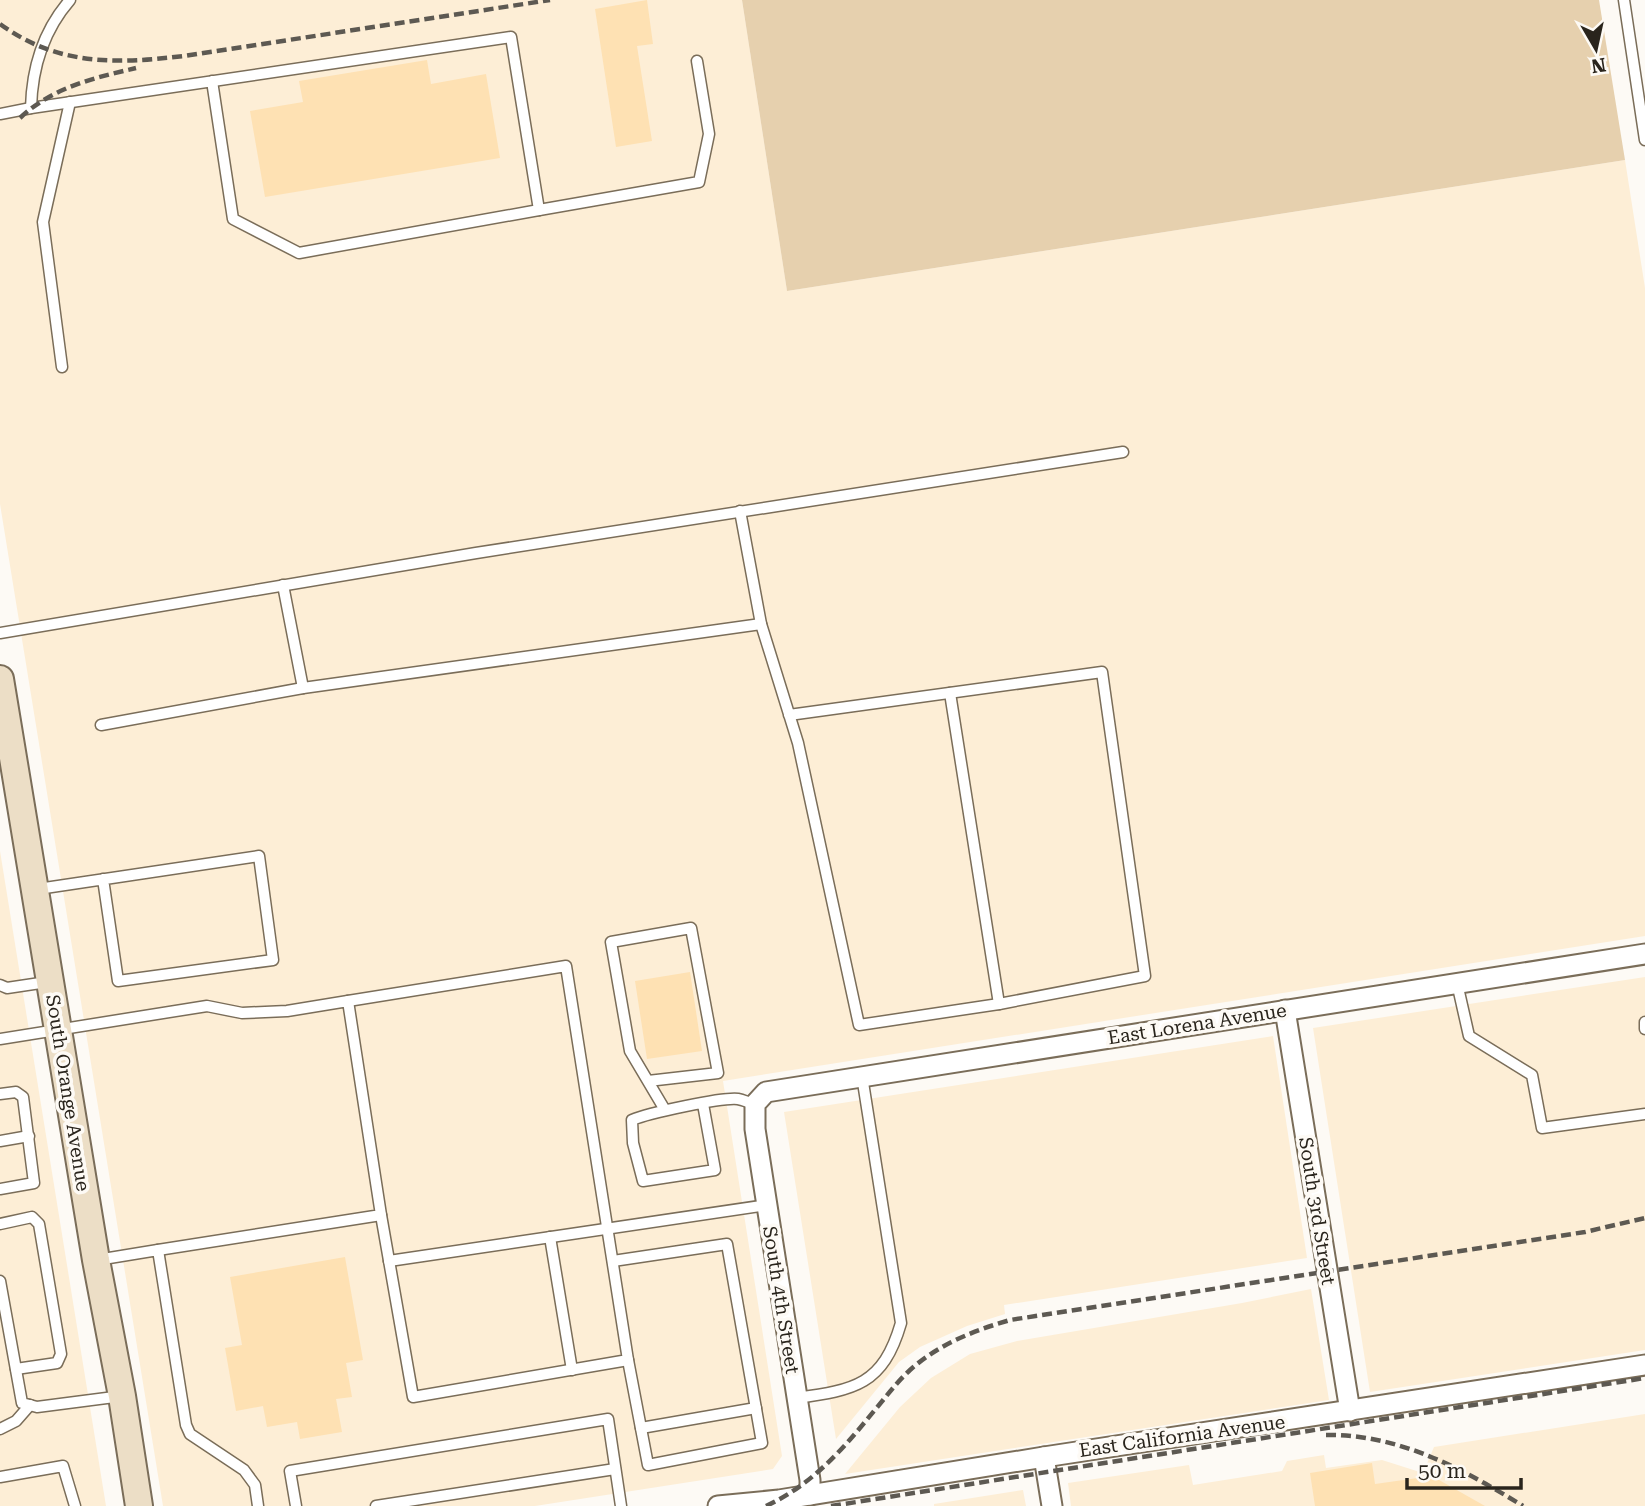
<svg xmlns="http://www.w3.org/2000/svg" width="1645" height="1506" font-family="'Roboto Serif',serif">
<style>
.built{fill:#fdeed6}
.green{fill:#e6d0ae}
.building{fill:#fee1b3}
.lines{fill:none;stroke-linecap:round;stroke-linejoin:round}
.lane-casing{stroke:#7a6d59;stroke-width:13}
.street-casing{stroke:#7a6d59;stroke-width:23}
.secondary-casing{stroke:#7a6d59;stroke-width:30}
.lane{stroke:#fff;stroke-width:10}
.street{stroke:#fff;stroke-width:19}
.secondary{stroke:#ecdec6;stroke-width:26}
.rail{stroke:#5d5952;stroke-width:4.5;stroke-dasharray:10 5;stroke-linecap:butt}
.labels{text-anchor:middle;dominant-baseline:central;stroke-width:7;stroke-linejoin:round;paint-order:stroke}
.street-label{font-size:19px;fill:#29241c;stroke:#fdfaf5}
</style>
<rect width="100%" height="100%" fill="#fdfaf5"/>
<!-- built -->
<g class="built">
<path d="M0,0H742L787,291L1625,160L1645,288V936L723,1081L782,1456L773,1469L535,1506H163L0,504Z"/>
<path d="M0,851L106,1506H0Z"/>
<path d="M1645,977V1350L1370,1392L1313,1028Z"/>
<path d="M1273,1036L1307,1258L1004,1305L1005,1314L967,1326L920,1347L899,1362L836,1439L784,1112Z"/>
<path d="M1311,1289L1329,1400L845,1474L900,1407L931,1378L970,1354L1017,1341L1242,1303Z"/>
<path d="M1645,1414V1506H1071L1068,1483L1189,1465L1193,1485L1282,1471L1287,1461L1324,1455L1326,1468L1382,1460L1423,1473L1434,1447Z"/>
<path d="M1023,1490L1026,1506H934V1504Z"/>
</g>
<!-- green -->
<path class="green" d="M742,0H1599L1625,160L787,291Z"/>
<!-- building -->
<g class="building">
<path d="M647,0L653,44L637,46L652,141L616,147L595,9Z"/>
<path d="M427,60L431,84L486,74L500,158L265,197L250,111L303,102L299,81Z"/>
<path d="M690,972L702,1051L647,1059L635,981Z"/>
<path d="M345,1257L363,1360L346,1363L352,1397L336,1399L342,1432L300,1439L297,1422L267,1427L263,1406L236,1411L225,1348L242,1345L230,1277Z"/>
<path d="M1372,1463L1375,1484L1432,1476L1485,1506H1315L1310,1473Z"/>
</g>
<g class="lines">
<defs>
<g id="lane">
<path d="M1624,0L1645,140"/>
<path d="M31,108C32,68 43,31 70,0"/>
<path d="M0,114L31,108L511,37L539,210L299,253L233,219L212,81"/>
<path d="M539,210L699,182L709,134L697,61"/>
<path d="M62,367L43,222L70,102"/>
<path d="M283,585L303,688L761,624L740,511"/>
<path d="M761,624L798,743L859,1025L999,1004L1145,976L1102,672L789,715"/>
<path d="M0,633L476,553L1123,452"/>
<path d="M950,693L999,1004"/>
<path d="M101,725L303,688"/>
<path d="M38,889C111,878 185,867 259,856L273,960L118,981L103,879"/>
<path d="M1457,983L1469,1036L1532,1075L1542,1128L1645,1114"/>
<path d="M0,985L7,988L47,982"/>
<path d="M348,1001L566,966L628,1360L413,1397L381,1215"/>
<path d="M1645,1022V1029"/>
<path d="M0,1039L207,1006L242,1013L287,1011L348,1001L381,1215L158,1250"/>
<path d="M648,1081L718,1073L691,928L611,942L630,1051L665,1110"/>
<path d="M0,1094L16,1092L23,1097L34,1183L0,1189"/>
<path d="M703,1104L715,1170L643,1181L633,1143L632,1120C648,1113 723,1097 738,1099C744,1100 749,1103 755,1104"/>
<path d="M0,1141L29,1136"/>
<path d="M0,1224L32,1217L39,1224L61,1354L57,1363L16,1369"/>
<path d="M550,1237L572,1370"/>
<path d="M97,1260L158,1250L186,1425L190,1434L244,1470L255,1485L258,1506"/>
<path d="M389,1261L767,1205"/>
<path d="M613,1261L727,1244L762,1443L648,1465L628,1360"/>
<path d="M0,1281L22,1403L37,1407L122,1396"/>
<path d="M796,1398C855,1390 883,1385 901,1323L862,1076"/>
<path d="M641,1428L756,1408"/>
<path d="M0,1429L16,1421L30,1405"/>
<path d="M0,1477L63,1466L75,1506"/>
<path d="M296,1506L290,1471L608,1419L621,1506"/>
<path d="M376,1506L615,1469"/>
</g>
<g id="street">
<path d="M1285,1010L1350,1411"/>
<path d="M1044,1457L1052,1506"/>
<path d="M810,1495V1480L755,1129V1104L766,1092L1645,954"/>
<path d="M718,1506L779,1500L1044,1457L1645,1365"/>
</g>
<path id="secondary" d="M0,679L96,1260L122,1396L139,1506"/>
</defs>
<!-- lane casing -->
<use href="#lane" class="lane-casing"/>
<!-- street casing -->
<use href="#street" class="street-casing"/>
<!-- secondary casing -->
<use href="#secondary" class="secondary-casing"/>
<!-- lane -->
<use href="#lane" class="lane"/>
<!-- street -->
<use href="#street" class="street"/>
<!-- secondary -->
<use href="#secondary" class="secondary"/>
<!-- rail -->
<g class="rail">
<path d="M0,24C58,66 116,64 184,56L550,0"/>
<path d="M20,118C53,87 94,78 136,68"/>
<path d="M1326,1435C1399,1434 1463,1469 1523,1506"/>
<path d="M766,1506C812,1485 843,1449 874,1411C886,1397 896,1383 910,1370C939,1344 973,1331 1010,1320L1585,1232L1645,1218"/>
<path d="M831,1506L1645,1378"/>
</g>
</g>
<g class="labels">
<!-- street labels -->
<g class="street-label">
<text transform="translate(1197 1024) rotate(-9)">East Lorena Avenue</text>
<text transform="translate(68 1093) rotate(81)">South Orange Avenue</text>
<text transform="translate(1317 1211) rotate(81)">South 3rd Street</text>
<text transform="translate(781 1300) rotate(81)">South 4th Street</text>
<text transform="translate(1182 1436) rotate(-8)">East California Avenue</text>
</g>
</g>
<!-- north arrow -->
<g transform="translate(1596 49) rotate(171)" stroke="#fdfaf5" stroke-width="5" paint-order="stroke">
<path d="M0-5L12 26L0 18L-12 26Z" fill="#29241c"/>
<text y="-10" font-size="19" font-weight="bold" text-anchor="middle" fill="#29241c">N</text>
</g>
<!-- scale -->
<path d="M1407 1478v10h114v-10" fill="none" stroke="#29241c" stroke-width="3.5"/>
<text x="1418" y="1478" font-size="21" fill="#29241c" stroke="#fdfaf5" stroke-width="5" paint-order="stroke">50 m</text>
</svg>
